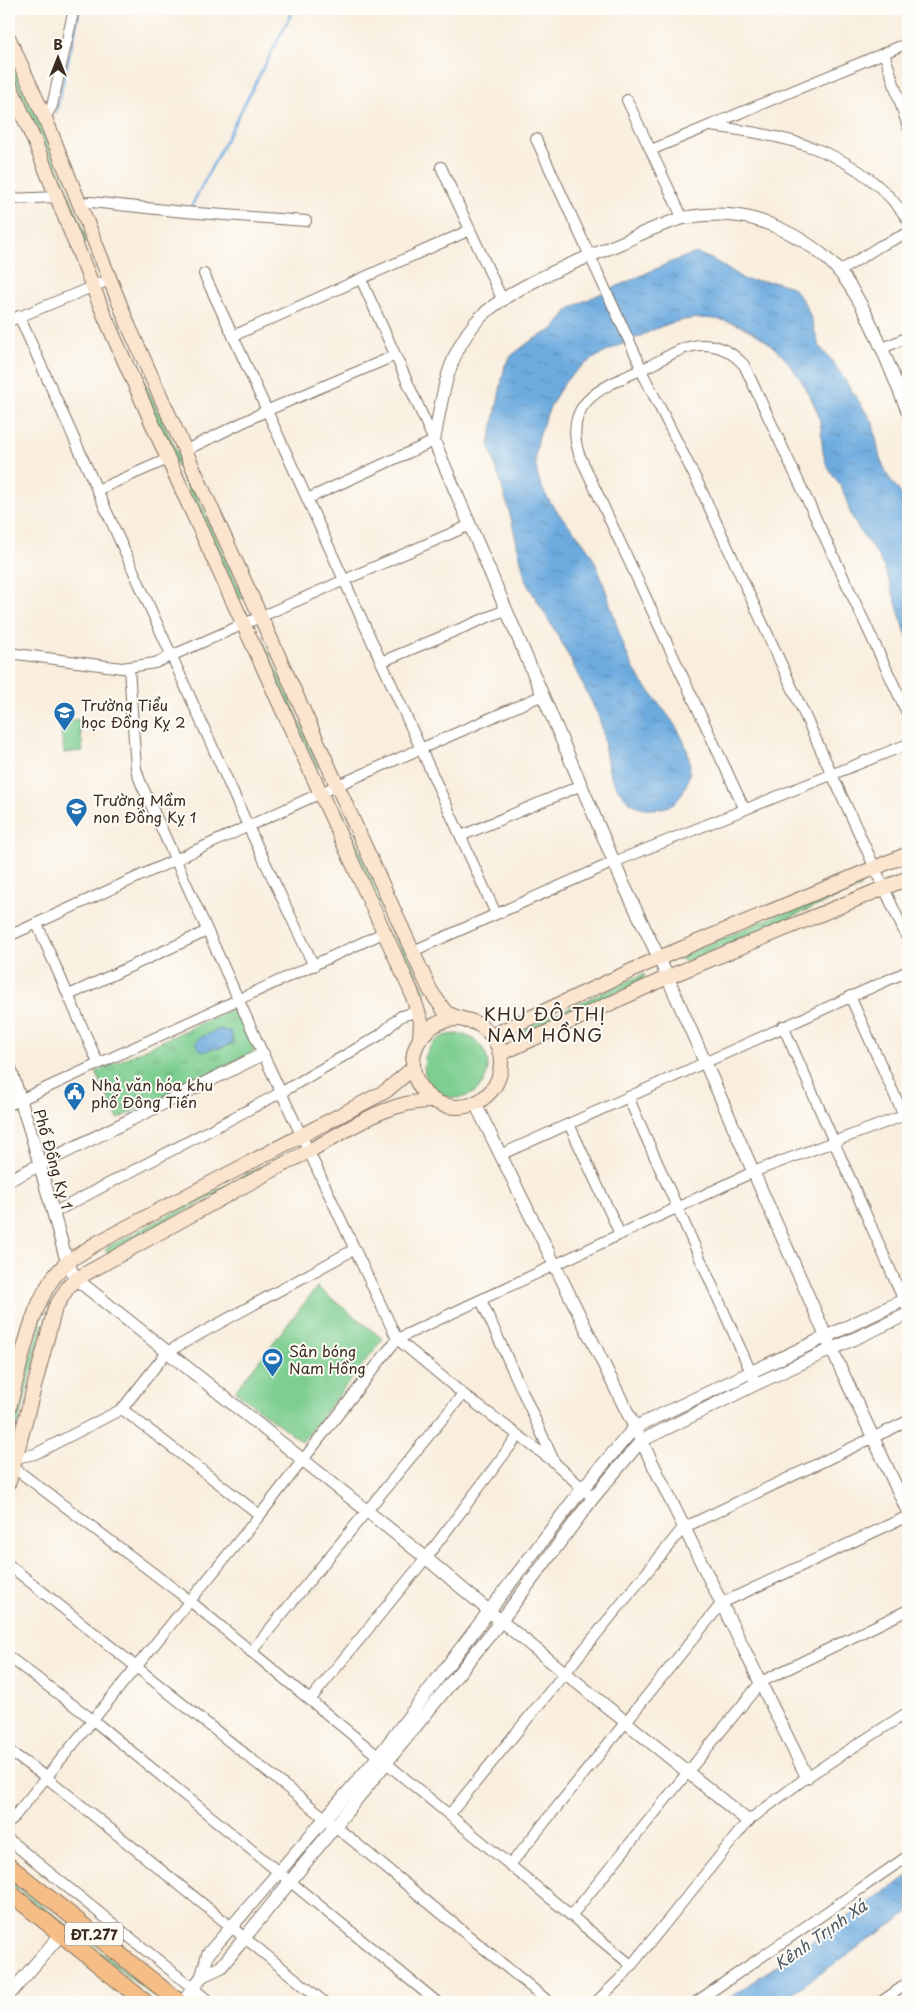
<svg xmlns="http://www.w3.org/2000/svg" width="917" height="2011" font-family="'Playpen Sans',sans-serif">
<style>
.grass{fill:#7dce90;stroke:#5c7c57}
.park{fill:url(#park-tufts);stroke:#5c7c57}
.water{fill:url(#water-ripples);stroke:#546a7e}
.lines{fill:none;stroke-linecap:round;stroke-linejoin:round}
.stream{stroke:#6dabdf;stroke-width:2.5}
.minor-casing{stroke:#7e6f61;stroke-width:12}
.tertiary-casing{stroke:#7e6f61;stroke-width:14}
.secondary-casing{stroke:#7e6f61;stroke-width:16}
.primary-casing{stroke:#7e6f61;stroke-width:18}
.minor{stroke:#fff;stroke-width:10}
.tertiary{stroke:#fff;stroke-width:12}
.secondary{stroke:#fbe5cf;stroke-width:14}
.primary{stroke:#f6be87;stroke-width:16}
.labels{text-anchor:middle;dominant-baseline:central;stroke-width:4;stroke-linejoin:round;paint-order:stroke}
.shield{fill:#fdfcf7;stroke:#75695f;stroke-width:1}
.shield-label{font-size:14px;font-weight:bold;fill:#3b2a1e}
.poi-label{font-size:15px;fill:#3b2a1e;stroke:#fdfcf7;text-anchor:start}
.street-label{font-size:15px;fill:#3b2a1e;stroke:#fdfcf7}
.water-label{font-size:16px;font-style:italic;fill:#4c5762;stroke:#fdfcf7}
.quarter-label{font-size:18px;letter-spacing:1px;fill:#3b2a1e;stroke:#fdfcf7}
</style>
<defs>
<pattern id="park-tufts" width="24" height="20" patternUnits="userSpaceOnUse" patternTransform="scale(1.25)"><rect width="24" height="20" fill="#7dce90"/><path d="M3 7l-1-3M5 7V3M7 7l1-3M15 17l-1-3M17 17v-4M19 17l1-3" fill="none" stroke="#68a775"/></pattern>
<pattern id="water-ripples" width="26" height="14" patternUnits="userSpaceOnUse" patternTransform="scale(1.25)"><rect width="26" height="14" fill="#6dabdf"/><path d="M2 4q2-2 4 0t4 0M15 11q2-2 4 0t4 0" fill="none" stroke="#5b8bb4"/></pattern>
</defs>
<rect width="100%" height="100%" fill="#fdfcf7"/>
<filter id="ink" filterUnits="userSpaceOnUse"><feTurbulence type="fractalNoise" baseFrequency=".02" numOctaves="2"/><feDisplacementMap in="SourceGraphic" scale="10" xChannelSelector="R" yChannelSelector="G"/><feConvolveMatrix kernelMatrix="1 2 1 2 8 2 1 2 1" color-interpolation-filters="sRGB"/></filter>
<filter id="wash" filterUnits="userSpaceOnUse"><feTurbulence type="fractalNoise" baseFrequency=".0096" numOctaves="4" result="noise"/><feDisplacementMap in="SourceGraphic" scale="20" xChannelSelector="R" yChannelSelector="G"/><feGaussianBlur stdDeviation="1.12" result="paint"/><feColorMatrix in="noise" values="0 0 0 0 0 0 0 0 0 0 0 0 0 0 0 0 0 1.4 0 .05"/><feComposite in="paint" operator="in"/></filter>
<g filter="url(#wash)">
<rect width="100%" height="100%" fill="#f9eede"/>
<!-- grass -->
<g class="grass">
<path d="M9,54L45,133L84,232L86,243L82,242L44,144L9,67Z"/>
<path d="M112,317H115L243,596L242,599L238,598L154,415Z"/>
<path d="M261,639L263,640L320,767H316L258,641Z"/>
<path d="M79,719L83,751L64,753L60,722Z"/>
<path d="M338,809H341L425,992L423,995L420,993L336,811Z"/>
<path d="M857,881L861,884L859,888L686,962L682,960L681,956Z"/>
<path d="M644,974L645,980L525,1035L523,1034L524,1028Z"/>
<circle cx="456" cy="1066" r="32"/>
<path d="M286,1154L288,1155L109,1253L105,1251L108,1247Z"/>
<path d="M317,1287L383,1339L302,1442L235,1391Z"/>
<path d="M40,1322L44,1325L18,1425L14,1428L13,1422Z"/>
<path d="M9,1879L164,2002H160L9,1883Z"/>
</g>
<!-- park -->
<path class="park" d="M231,1009L240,1013L254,1046L253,1052L118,1119L96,1072Z"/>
<!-- water -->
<g class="water">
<path d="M696,253L712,259L745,280L776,282L792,287L804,302L811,318L819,346L833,362L873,423L880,459L888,476L908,504V638C898,615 894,589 883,566C876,549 862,537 854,521C849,513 848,503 844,494C841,484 834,477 829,469C818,451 825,430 817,411C787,340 725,294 649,332C619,347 579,359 561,388C548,408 533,442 536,466C542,509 578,526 594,560C609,592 615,628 630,661C648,702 713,744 681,795C674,806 664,809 651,809C638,808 630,804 621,793C600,767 609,744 598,715L561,641L526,582L509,510L489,445L505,365L512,355L532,340L554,329L568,310L580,303L671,262Z"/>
<path d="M220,1029L231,1032L233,1043L218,1049L213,1048L204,1052L200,1050L196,1042L199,1038Z"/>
<path d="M908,1876V1913L779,2002H723Z"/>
</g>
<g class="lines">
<!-- stream -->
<g class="stream">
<path d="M731,9L732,10"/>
<path d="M56,113L80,9"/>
<path d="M191,207L294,9"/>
</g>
</g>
</g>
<g filter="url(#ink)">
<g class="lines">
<defs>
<g id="minor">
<path d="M884,53L908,127"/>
<path d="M627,100L683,219"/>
<path d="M45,118L52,106L74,9"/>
<path d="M710,126C787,135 861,151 908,220"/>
<path d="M536,139L638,360L641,370L700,487L908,940"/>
<path d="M651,150L908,43"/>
<path d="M441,167L503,301"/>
<path d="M9,199L58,197"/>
<path d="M80,203L91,202L184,212L306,221"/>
<path d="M840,271L880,246L908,233"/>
<path d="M204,274L233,336L470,230"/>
<path d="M19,316L248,826L314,966"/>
<path d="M9,321L109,280"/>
<path d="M233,336L496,914"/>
<path d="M881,349L908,337"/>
<path d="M184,451L266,411L394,356"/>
<path d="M97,490L168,459"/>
<path d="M307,499L434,441L361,279"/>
<path d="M9,653L122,668L155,663L468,526"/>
<path d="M381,662L505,610"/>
<path d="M129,668L136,769L140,781L263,1054L397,1339L463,1394L554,1462L593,1498"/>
<path d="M744,808L579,454C561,397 610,385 651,365C667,357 685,344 704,345C720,345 733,353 744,365L908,715"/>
<path d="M461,836L582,785"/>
<path d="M37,924L98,1063"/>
<path d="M9,936L336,786L543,695"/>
<path d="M413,951L614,862L908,744"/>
<path d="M69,995L207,931"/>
<path d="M850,996L904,1116"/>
<path d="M783,1026L908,1310"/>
<path d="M628,1097L754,1379"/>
<path d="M9,1105L383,933"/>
<path d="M569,1124L620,1234"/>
<path d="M500,1155L908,971"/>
<path d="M53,1213L282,1092L380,1035L401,1016L419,1011"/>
<path d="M481,1300L554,1461"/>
<path d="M122,1409L260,1515"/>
<path d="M10,1456L16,1458L35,1454L122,1409L167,1352L355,1249"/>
<path d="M13,1467L190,1601L631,1965"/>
<path d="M9,1565L335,1826L549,2002"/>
<path d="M251,1652L463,1394"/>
<path d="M9,1657L93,1720L437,2002"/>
<path d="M310,1700L426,1558L518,1436"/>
<path d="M9,1751L46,1777L324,2002"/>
<path d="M449,1815L683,1528L908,1421"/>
<path d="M9,1823L260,1515L397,1339L753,1172L908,1114"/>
<path d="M9,1840L210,2002"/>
<path d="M510,1865L722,1603L908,1516"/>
<path d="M571,1916L761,1682L908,1610"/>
<path d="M596,2002L622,1977L748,1821L807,1777L908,1712"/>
<path d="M696,2002L908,1856"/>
<path d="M881,2002L908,1983"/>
</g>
<g id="tertiary">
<path d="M908,412C888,365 863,289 825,257C799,235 763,217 729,215C715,214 699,215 684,218C663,223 641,234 621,243C579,261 505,288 476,322C446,357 442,399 434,441L623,883L659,958L832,1350L908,1512"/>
<path d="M9,1065L30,1130L67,1262L76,1279L426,1558L501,1621L748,1821"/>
<path d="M475,1103L807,1777"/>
<path d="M9,1180L263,1054"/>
<path d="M202,1976L221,1967L501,1621L593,1498L641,1441L756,1384L908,1314"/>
<path d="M9,1995L61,1934"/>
<path d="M183,2002L202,1976L208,1954L378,1757L582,1489L635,1427L908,1298"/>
</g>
<g id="secondary">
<path d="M9,39L45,118L129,327L430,990L446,1013L467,1021"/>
<path d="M9,83L36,145L105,317L168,459L411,991L421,1021L420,1039"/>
<circle cx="457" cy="1063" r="44"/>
<path d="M491,1036L659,958L908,854"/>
<path d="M500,1054L668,977L908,878"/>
<path d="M9,1408C21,1365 32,1290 68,1262C77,1255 88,1249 97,1243L386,1091L413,1068"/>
<path d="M9,1482L55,1308L68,1287L76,1279C154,1236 230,1192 309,1151C347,1131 389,1099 434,1101"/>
</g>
<g id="primary">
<path d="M9,1866L179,2002"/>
<path d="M9,1892L145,2002"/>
</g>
</defs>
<!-- minor casing -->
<use href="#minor" class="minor-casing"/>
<!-- tertiary casing -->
<use href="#tertiary" class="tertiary-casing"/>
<!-- secondary casing -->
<use href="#secondary" class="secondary-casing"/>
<!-- primary casing -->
<use href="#primary" class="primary-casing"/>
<!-- minor -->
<use href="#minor" class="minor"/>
<!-- tertiary -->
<use href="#tertiary" class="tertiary"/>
<!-- secondary -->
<use href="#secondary" class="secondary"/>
<!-- primary -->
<use href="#primary" class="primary"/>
</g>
</g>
<!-- icons -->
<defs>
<symbol id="school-pin" viewBox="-11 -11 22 30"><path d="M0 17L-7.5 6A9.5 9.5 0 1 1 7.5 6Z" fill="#1f6fb2" stroke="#fdfcf7"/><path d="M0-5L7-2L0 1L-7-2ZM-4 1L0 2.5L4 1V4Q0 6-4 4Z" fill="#fff"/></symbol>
<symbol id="civic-pin" viewBox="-11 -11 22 30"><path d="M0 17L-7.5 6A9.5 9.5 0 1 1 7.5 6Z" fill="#1f6fb2" stroke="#fdfcf7"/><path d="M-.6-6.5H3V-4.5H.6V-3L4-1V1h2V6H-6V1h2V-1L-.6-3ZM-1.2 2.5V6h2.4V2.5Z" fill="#fff"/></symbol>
<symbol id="stadium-pin" viewBox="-11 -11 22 30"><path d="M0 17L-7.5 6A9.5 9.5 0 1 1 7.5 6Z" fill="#1f6fb2" stroke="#fdfcf7"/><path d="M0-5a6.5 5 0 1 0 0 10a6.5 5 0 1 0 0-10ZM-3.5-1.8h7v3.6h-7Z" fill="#fff"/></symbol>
</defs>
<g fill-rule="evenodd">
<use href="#school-pin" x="52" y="700" width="25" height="34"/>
<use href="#school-pin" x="64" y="796" width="25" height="34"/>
<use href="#civic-pin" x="62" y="1080" width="25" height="34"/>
<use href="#stadium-pin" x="260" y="1346" width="25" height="34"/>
</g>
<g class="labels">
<!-- shield labels -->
<rect class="shield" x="65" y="1922.5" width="58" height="23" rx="4"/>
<g class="shield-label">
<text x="94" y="1934">ĐT.277</text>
</g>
<!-- poi labels -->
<g class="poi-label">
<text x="81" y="704">Trường Tiểu<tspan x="81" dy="17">học Đồng Kỵ 2</tspan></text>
<text x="93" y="799">Trường Mầm<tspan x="93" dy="17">non Đồng Kỵ 1</tspan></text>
<text x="91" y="1084">Nhà văn hóa khu<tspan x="91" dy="17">phố Đông Tiến</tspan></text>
<text x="289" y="1350">Sân bóng<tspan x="289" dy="17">Nam Hồng</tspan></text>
</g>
<!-- street labels -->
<g class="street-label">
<text transform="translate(54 1159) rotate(74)">Phố Đồng Kỵ 1</text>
</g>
<!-- water labels -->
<g class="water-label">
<text transform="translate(820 1934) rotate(-35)">Kênh Trịnh Xá</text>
</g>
<!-- quarter labels -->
<g class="quarter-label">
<text x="545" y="1013">KHU ĐÔ THỊ<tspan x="545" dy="21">NAM HỒNG</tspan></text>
</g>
</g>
<!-- margin -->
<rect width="917" height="2011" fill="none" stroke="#fdfcf7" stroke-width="30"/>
<!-- north arrow -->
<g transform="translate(58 58)" stroke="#fdfcf7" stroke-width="4" paint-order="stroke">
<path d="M0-4L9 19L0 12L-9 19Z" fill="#3b2a1e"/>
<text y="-8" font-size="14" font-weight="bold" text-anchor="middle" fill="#3b2a1e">B</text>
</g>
</svg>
